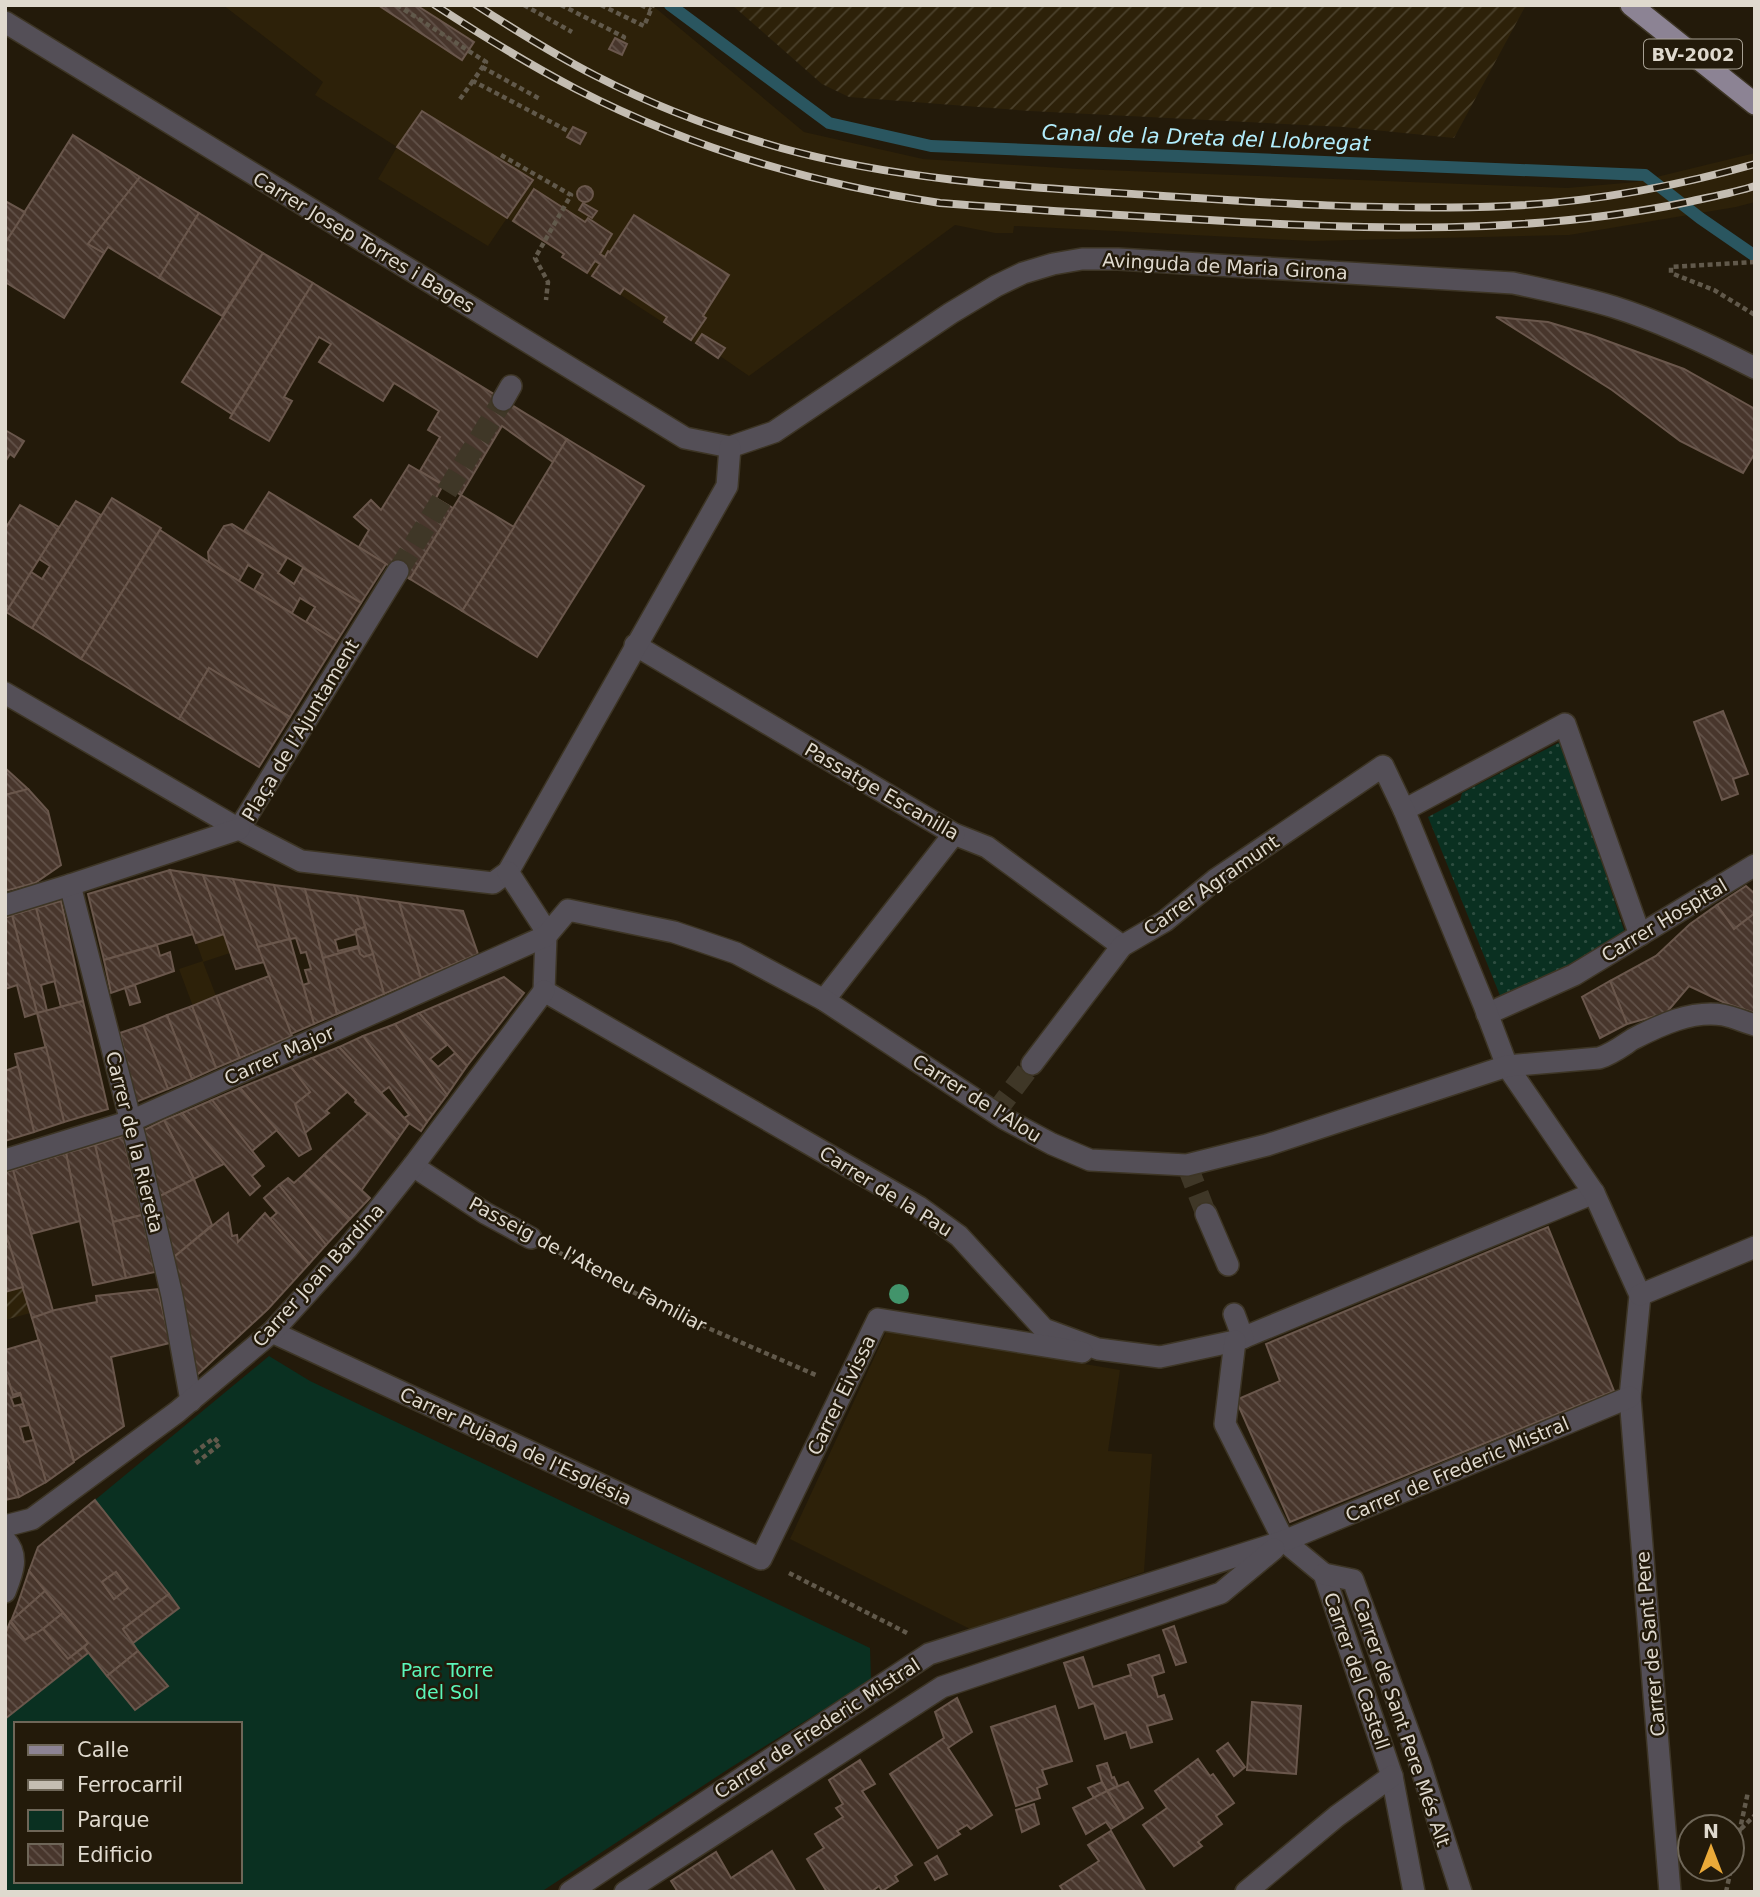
<svg xmlns="http://www.w3.org/2000/svg" width="1760" height="1897" font-family="'DejaVu Sans',sans-serif">
<style>
.built{fill:#2d2109}
.industrial{fill:url(#industrial-furrows)}
.grass{fill:url(#grass-dots)}
.green{fill:#0a3021;fill-rule:evenodd}
.lines{fill:none;stroke-linecap:round;stroke-linejoin:round}
.stream{stroke:#2a5660;stroke-width:12}
.building{fill:url(#building-back-hatch);stroke:#6a574c;stroke-width:2;fill-rule:evenodd}
.minor-tunnel{stroke:#3f3727;stroke-width:21;stroke-dasharray:21 10;stroke-linecap:butt}
.minor-casing{stroke:#3d3525;stroke-width:24}
.major-casing{stroke:#3d3525;stroke-width:24}
.path{stroke:#61594b;stroke-width:4.5;stroke-dasharray:5 3.5;stroke-linecap:butt}
.minor{stroke:#544f57;stroke-width:21}
.major{stroke:#8c8394;stroke-width:21}
.rail-casing{stroke:#c4bdb2;stroke-width:8}
.rail{stroke:#231a0a;stroke-width:5;stroke-dasharray:16;stroke-linecap:butt}
.tree{fill:#42946b}
.labels{text-anchor:middle;dominant-baseline:central;stroke-width:5;stroke-linejoin:round;paint-order:stroke}
.shield{fill:#231a0a;stroke:#a7a093;stroke-width:2}
.shield-label{font-size:18px;font-weight:bold;fill:#dfd9ce}
.street-label{font-size:19px;fill:#dfd9ce;stroke:#231a0a}
.park-label{font-size:19px;fill:#5bf7ba;stroke:#231a0a}
.water-label{font-size:21px;font-style:italic;fill:#b1ecfb;stroke:#231a0a}
</style>
<defs>
<pattern id="industrial-furrows" width="10" height="10" patternUnits="userSpaceOnUse" patternTransform="scale(1.75)"><rect width="10" height="10" fill="#2d2109"/><path d="M-1 1l2-2M0 10L10 0M9 11l2-2" fill="none" stroke="#4b412c"/></pattern>
<pattern id="grass-dots" width="8" height="8" patternUnits="userSpaceOnUse" patternTransform="scale(1.75)"><rect width="8" height="8" fill="#0a3021"/><path d="M2 2h.1M6 6h.1" fill="none" stroke="#2d4d40" stroke-width="1.8" stroke-linecap="round"/></pattern>
<pattern id="building-back-hatch" width="6" height="6" patternUnits="userSpaceOnUse" patternTransform="scale(1.75)"><rect width="6" height="6" fill="#48362c"/><path d="M-1 5l2 2M0 0l6 6M5-1l2 2" fill="none" stroke="#625249"/></pattern>
</defs>
<rect width="100%" height="100%" fill="#231a0a"/>
<!-- built -->
<g class="built">
<path d="M223,5H652L804,132L923,159L1078,169L1567,188L1636,182L1755,153V202L1736,207L1569,235L1312,241L1014,226L1013,233H995L955,225L749,376L720,356L718,358L562,257L563,255L507,218L488,246L378,179L397,147L315,95L323,82Z"/>
<path d="M170,870L203,875L230,953L203,962L240,1058L216,1068L179,969L203,961Z"/>
<path d="M887,1330L1120,1370L1108,1451L1152,1454L1144,1572L970,1629L790,1539Z"/>
</g>
<!-- industrial -->
<g class="industrial">
<path d="M732,5H1526L1454,138L1344,127L1030,111L849,97L822,84Z"/>
<path d="M5,1231L30,1313L5,1320Z"/>
</g>
<!-- grass -->
<path class="grass" d="M1562,741L1625,933L1600,953L1501,998L1428,817L1460,800L1462,793Z"/>
<!-- green -->
<path class="green" d="M269,1356L310,1381L870,1648L871,1680L730,1768L541,1892H5V1719L88,1653L135,1710L167,1686L133,1643L179,1607L95,1500ZM16,1724H240V1881H16Z"/>
<g class="lines">
<!-- stream -->
<path class="stream" d="M670,5L829,123L931,146L1645,175L1700,218L1755,256"/>
</g>
<!-- building -->
<g class="building">
<path d="M378,5H416L474,42L462,60Z"/>
<path d="M615,38L627,44L622,55L609,49Z"/>
<path d="M422,111L533,180L507,218L397,147Z"/>
<path d="M573,127L586,133L580,144L567,137Z"/>
<path d="M73,135L140,177L88,244L104,253L64,318L5,282V243Z"/>
<path d="M140,177L199,213L159,278L108,247L104,253L88,244Z"/>
<circle cx="585" cy="194" r="8"/>
<path d="M534,189L585,222L588,218L612,234L600,254L605,257L608,251L610,252L634,215L729,275L703,316L706,318L691,340L664,322L667,317L624,288L620,294L592,276L600,264L595,261L587,273L562,257L564,254L513,221Z"/>
<path d="M5,201L25,212L5,243Z"/>
<path d="M583,203L597,211L592,218L579,210Z"/>
<path d="M199,213L263,253L222,316L159,278Z"/>
<path d="M263,253L313,283L232,414L182,382Z"/>
<path d="M313,283L567,439L553,462L502,426L461,495L420,471L440,437L428,430L439,411L394,383L383,401L319,362L331,344L319,337L284,397L292,401L269,441L230,418Z"/>
<path d="M1496,317L1548,322L1591,335L1684,369L1755,409V453L1743,473L1680,441L1612,390Z"/>
<path d="M702,334L725,348L718,358L696,343Z"/>
<path d="M5,430L24,441L14,457L10,454L5,462Z"/>
<path d="M567,439L644,486L537,657L462,611Z"/>
<path d="M409,465L443,485L436,498L453,508L410,579L359,547L369,530L354,517L371,500L381,510Z"/>
<path d="M269,492L386,564L361,603L244,531Z"/>
<path d="M461,495L514,527L462,611L410,579Z"/>
<path d="M112,498L161,528L81,659L32,628Z"/>
<path d="M76,501L101,515L32,628L6,612L31,572L42,579L50,566L39,559Z"/>
<path d="M20,505L59,527L6,612L5,529Z"/>
<path d="M232,524L287,558L278,573L294,584L303,568L361,603L337,641L306,622L315,607L300,598L292,613L254,590L263,574L248,565L239,581L209,562L208,552L224,526Z"/>
<path d="M160,530L221,570L337,641L290,717L209,668L179,719L81,659Z"/>
<path d="M209,668L290,717L259,767L179,719Z"/>
<path d="M1723,711L1748,774L1733,779L1738,794L1722,800L1694,722Z"/>
<path d="M5,768L28,789L5,795Z"/>
<path d="M28,789L48,811L61,865L35,883L5,891V795Z"/>
<path d="M170,870L193,934L104,960L88,894Z"/>
<path d="M170,870L203,875L224,934L196,943Z"/>
<path d="M203,875L233,879L264,962L236,969Z"/>
<path d="M233,879L274,885L290,939L258,947Z"/>
<path d="M274,885L305,889L337,1014L314,1024L303,985L309,983L305,970L311,969L306,952L301,953L296,938L290,939Z"/>
<path d="M1746,886L1755,894V913L1734,929L1717,905Z"/>
<path d="M305,889L357,896L365,927L356,930V934L335,940L338,951L358,946V948L323,958Z"/>
<path d="M357,896L399,902L421,978L384,994Z"/>
<path d="M61,901L83,1001L61,1007L36,908Z"/>
<path d="M399,902L463,911L478,954L421,978Z"/>
<path d="M1717,905L1734,929L1755,913V1013L1725,1003L1689,986L1666,1013L1627,1024L1610,981L1656,956L1690,924Z"/>
<path d="M36,908L55,981L41,985L47,1011L37,1013L12,915Z"/>
<path d="M12,915L37,1013L25,1017L17,985L5,989V918Z"/>
<path d="M365,927L373,954L364,957L360,954L356,934V930Z"/>
<path d="M290,939L314,1024L291,1034L258,947Z"/>
<path d="M157,945L160,956L170,952L174,971L111,993L104,960Z"/>
<path d="M358,948L360,954L364,957L373,954L384,994L337,1014L323,958Z"/>
<path d="M269,976L292,1036L240,1058L216,996Z"/>
<path d="M504,977L524,993L467,1066L419,1013Z"/>
<path d="M1610,981L1627,1024L1600,1038L1582,997Z"/>
<path d="M135,985L140,1002L130,1005L125,988Z"/>
<path d="M216,996L240,1058L216,1068L192,1006Z"/>
<path d="M83,1001L108,1109L64,1122L37,1013Z"/>
<path d="M192,1006L216,1068L192,1079L167,1015Z"/>
<path d="M419,1013L447,1045L430,1059L438,1067L455,1053L467,1066L447,1095L395,1024Z"/>
<path d="M167,1015L192,1079L168,1089L143,1025Z"/>
<path d="M395,1024L447,1095L427,1122L363,1036Z"/>
<path d="M143,1025L168,1089L136,1102L120,1033Z"/>
<path d="M363,1036L427,1122L421,1131L409,1123L404,1118L409,1115L389,1087L381,1093L339,1047Z"/>
<path d="M46,1047L64,1122L34,1132L15,1054Z"/>
<path d="M339,1047L409,1123L397,1140L355,1102L356,1100L312,1058Z"/>
<path d="M312,1058L347,1092L326,1111L329,1113L305,1133L295,1104L310,1092L291,1067Z"/>
<path d="M18,1066L34,1132L5,1141V1071Z"/>
<path d="M291,1067L310,1092L295,1104L311,1149L299,1156L240,1088Z"/>
<path d="M240,1088L277,1130L252,1151L212,1100Z"/>
<path d="M212,1100L264,1166L252,1176L260,1186L250,1195L182,1113Z"/>
<path d="M182,1113L224,1164L194,1179L164,1120Z"/>
<path d="M369,1113L397,1140L361,1191L324,1155Z"/>
<path d="M164,1120L194,1179L160,1196L144,1130Z"/>
<path d="M123,1136L142,1215L113,1222L95,1145Z"/>
<path d="M95,1145L126,1278L93,1285L66,1153Z"/>
<path d="M66,1153L80,1221L31,1234L13,1170Z"/>
<path d="M324,1155L370,1198L350,1219L304,1174Z"/>
<path d="M13,1170L53,1311L32,1318L5,1231V1172Z"/>
<path d="M304,1174L350,1219L326,1245L279,1185L288,1178L294,1183Z"/>
<path d="M194,1179L212,1225L174,1257L160,1196Z"/>
<path d="M279,1185L326,1245L309,1264L270,1219L277,1213L264,1198Z"/>
<path d="M228,1213L232,1236L237,1235L238,1242L265,1213L309,1264L268,1309L197,1375L174,1257Z"/>
<path d="M142,1215L155,1272L126,1278L113,1222Z"/>
<path d="M1548,1227L1614,1391L1290,1522L1236,1400L1280,1381L1266,1344Z"/>
<path d="M8,1241L23,1287L5,1292V1242Z"/>
<path d="M158,1289L170,1343L111,1357L124,1426L74,1461L32,1318L55,1310L97,1302L96,1296Z"/>
<path d="M39,1340L74,1462L46,1482L20,1393L13,1395L5,1370V1350Z"/>
<path d="M7,1376L13,1395L20,1393L21,1395L11,1398L14,1406L23,1404L29,1425L20,1427L24,1442L34,1440L46,1482L19,1497L5,1451V1377Z"/>
<path d="M5,1451L19,1497L5,1500Z"/>
<path d="M95,1500L169,1594L123,1629L138,1651L107,1676L84,1647L88,1643L29,1571L38,1547ZM116,1572L128,1588L114,1599L102,1582Z"/>
<path d="M29,1571L45,1591L11,1621L17,1606Z"/>
<path d="M116,1572L128,1588L114,1599L102,1582Z"/>
<path d="M45,1591L63,1613L35,1635L33,1634L25,1640L11,1621Z"/>
<path d="M169,1594L179,1608L133,1643L123,1629Z"/>
<path d="M63,1613L88,1643L68,1659L43,1629Z"/>
<path d="M10,1622L25,1640L43,1629L68,1659L84,1647L88,1653L5,1719V1635Z"/>
<path d="M1174,1626L1186,1662L1176,1665L1163,1630Z"/>
<path d="M138,1651L168,1686L135,1710L107,1676Z"/>
<path d="M1159,1655L1164,1672L1152,1676L1158,1697L1164,1695L1172,1719L1147,1726L1152,1742L1131,1748L1126,1732L1105,1739L1094,1703L1079,1708L1064,1663L1083,1657L1093,1687L1131,1675L1128,1665Z"/>
<path d="M957,1698L972,1732L948,1748L992,1815L971,1829L967,1825L957,1831L960,1834L938,1848L890,1774L944,1738L935,1712Z"/>
<path d="M1252,1702L1301,1706L1296,1774L1247,1770Z"/>
<path d="M1055,1706L1072,1761L1042,1770L1047,1784L1037,1788L1040,1798L1016,1806L991,1727Z"/>
<path d="M1228,1743L1245,1767L1234,1776L1217,1751Z"/>
<path d="M1198,1759L1210,1776L1213,1774L1234,1803L1216,1816L1222,1824L1198,1842L1202,1846L1174,1866L1143,1825L1167,1808L1155,1791Z"/>
<path d="M860,1760L875,1784L862,1791L912,1865L895,1876L898,1881L882,1891L879,1886L871,1892H827L807,1859L824,1848L815,1834L843,1817L836,1808L843,1804L829,1780Z"/>
<path d="M1107,1763L1112,1778L1114,1777L1118,1786L1107,1791L1102,1782L1097,1766Z"/>
<path d="M1102,1782L1107,1791L1094,1798L1088,1788Z"/>
<path d="M1128,1782L1143,1808L1125,1820L1107,1791Z"/>
<path d="M1107,1791L1125,1820L1111,1829L1106,1822L1086,1834L1073,1808Z"/>
<path d="M1034,1804L1039,1824L1022,1832L1016,1810Z"/>
<path d="M1111,1831L1146,1892H1064L1060,1886L1099,1861L1088,1845Z"/>
<path d="M772,1851L796,1892H678L671,1881L716,1852L731,1878Z"/>
<path d="M937,1856L947,1874L935,1880L925,1863Z"/>
</g>
<g class="lines">
<!-- minor-tunnel -->
<g class="minor-tunnel">
<path d="M398,571L503,400"/>
<path d="M995,1113L1032,1064"/>
<path d="M1187,1165L1206,1214"/>
</g>
<defs>
<g id="minor">
<path d="M5,22L685,438L730,447L774,432L951,313L996,286L1023,273L1053,264L1082,259H1118L1513,283C1547,290 1581,297 1614,307C1662,322 1710,345 1755,368"/>
<path d="M503,400L511,386"/>
<path d="M635,645L954,834L987,847L1122,946"/>
<path d="M5,693L239,829L301,861L493,883L508,872L727,486L730,447"/>
<path d="M1404,810L1565,724L1640,935"/>
<path d="M239,829L398,571"/>
<path d="M508,872L543,926L546,936L544,991"/>
<path d="M70,885L140,1157L172,1296L191,1401"/>
<path d="M5,905L70,885L239,829"/>
<path d="M544,991L919,1207L959,1236L1044,1329L1098,1349L1160,1357L1235,1341L1594,1193"/>
<path d="M824,1000L954,834"/>
<path d="M1487,1014L1574,975L1755,865"/>
<path d="M1032,1064L1122,946L1165,921L1215,880L1383,766L1404,810L1484,1005L1507,1066L1594,1193L1640,1295L1630,1397L1670,1892"/>
<path d="M5,1160L131,1121L546,936L568,910L674,932L736,953L824,1000L1005,1119L1052,1144L1090,1160L1187,1165L1267,1145L1507,1066L1599,1058C1612,1054 1622,1046 1633,1039C1660,1025 1692,1010 1723,1015C1734,1017 1744,1022 1755,1025"/>
<path d="M413,1166L485,1213L531,1238"/>
<path d="M1206,1214L1228,1265"/>
<path d="M1640,1295L1755,1247"/>
<path d="M1234,1314L1243,1338"/>
<path d="M272,1332L761,1559L878,1319L1082,1352"/>
<path d="M1235,1341L1225,1424L1284,1541L1324,1574L1392,1776L1414,1892"/>
<path d="M5,1526L32,1519L177,1412L272,1332L347,1249L413,1166L544,991"/>
<path d="M5,1540C20,1556 12,1574 5,1592"/>
<path d="M1324,1574L1353,1580L1419,1761L1461,1892"/>
<path d="M570,1892L929,1654L1284,1541L1630,1397"/>
<path d="M625,1892L942,1687L1221,1593L1274,1549"/>
<path d="M1246,1892L1337,1816L1392,1776"/>
</g>
<path id="major" d="M1631,5L1755,104"/>
</defs>
<!-- minor casing -->
<use href="#minor" class="minor-casing"/>
<!-- major casing -->
<use href="#major" class="major-casing"/>
<!-- path -->
<g class="path">
<path d="M397,5L486,62L473,81L570,132"/>
<path d="M524,5L572,32"/>
<path d="M561,5L624,37L621,42"/>
<path d="M601,5L644,26L653,5"/>
<path d="M641,5L651,10"/>
<path d="M482,67L540,99"/>
<path d="M460,99L473,81"/>
<path d="M501,155L571,195L535,258L548,282L546,300"/>
<path d="M1755,262L1671,267V273L1714,290L1755,315"/>
<path d="M558,1252L669,1311L818,1376"/>
<path d="M194,1453L214,1438L220,1444L195,1464"/>
<path d="M789,1573L907,1633"/>
<path d="M1741,1829L1755,1815"/>
<path d="M1732,1866L1748,1792"/>
<path d="M1726,1892L1731,1869"/>
</g>
<!-- minor -->
<use href="#minor" class="minor"/>
<!-- major -->
<use href="#major" class="major"/>
<defs>
<g id="rail">
<path d="M435,5C481,35 528,64 576,89C690,148 814,184 940,203C1029,210 1119,215 1209,220C1369,230 1530,235 1688,202C1710,197 1733,193 1755,186"/>
<path d="M476,5C515,30 555,55 596,76C654,106 718,130 781,148C901,181 1025,187 1149,195C1268,203 1387,211 1507,206C1590,202 1674,187 1755,164"/>
</g>
</defs>
<!-- rail casing -->
<use href="#rail" class="rail-casing"/>
<!-- rail -->
<use href="#rail" class="rail"/>
</g>
<!-- trees -->
<circle class="tree" cx="899" cy="1294" r="10"/>
<g class="labels">
<!-- shield labels -->
<rect class="shield" x="1644" y="39.5" width="98" height="29" rx="5"/>
<g class="shield-label">
<text x="1693" y="54">BV-2002</text>
</g>
<!-- street labels -->
<g class="street-label">
<text transform="translate(364 242) rotate(31)">Carrer Josep Torres i Bages</text>
<text transform="translate(1225 266) rotate(3)">Avinguda de Maria Girona</text>
<text transform="translate(300 730) rotate(-59)">Plaça de l'Ajuntament</text>
<text transform="translate(882 791) rotate(30)">Passatge Escanilla</text>
<text transform="translate(1211 885) rotate(-35)">Carrer Agramunt</text>
<text transform="translate(1664 920) rotate(-31)">Carrer Hospital</text>
<text transform="translate(279 1055) rotate(-24)">Carrer Major</text>
<text transform="translate(977 1098) rotate(32)">Carrer de l'Alou</text>
<text transform="translate(135 1142) rotate(76)">Carrer de la Riereta</text>
<text transform="translate(886 1191) rotate(32)">Carrer de la Pau</text>
<text transform="translate(588 1264) rotate(28)">Passeig de l'Ateneu Familiar</text>
<text transform="translate(318 1275) rotate(-48)">Carrer Joan Bardina</text>
<text transform="translate(841 1395) rotate(-64)">Carrer Eivissa</text>
<text transform="translate(516 1446) rotate(25)">Carrer Pujada de l'Església</text>
<text transform="translate(1457 1469) rotate(-23)">Carrer de Frederic Mistral</text>
<text transform="translate(1650 1644) rotate(-95)">Carrer de Sant Pere</text>
<text transform="translate(1357 1671) rotate(71)">Carrer del Castell</text>
<text transform="translate(1402 1722) rotate(71)">Carrer de Sant Pere Més Alt</text>
<text transform="translate(817 1728) rotate(-33)">Carrer de Frederic Mistral</text>
</g>
<!-- park labels -->
<g class="park-label">
<text x="447" y="1670">Parc Torre<tspan x="447" dy="22">del Sol</tspan></text>
</g>
<!-- water labels -->
<g class="water-label">
<text transform="translate(1206 138) rotate(2)">Canal de la Dreta del Llobregat</text>
</g>
</g>
<!-- border -->
<rect width="1760" height="1897" fill="none" stroke="#dfd9ce" stroke-width="14"/>
<!-- legend -->
<rect x="14" y="1722" width="228" height="161" fill="#231a0a" stroke="#6e6658" stroke-width="2"/>
<rect x="28" y="1745" width="35" height="10" fill="#8c8394" stroke="#6e6658" stroke-width="2"/>
<text x="77" y="1757" font-size="21" fill="#dfd9ce">Calle</text>
<rect x="28" y="1780" width="35" height="10" fill="#c4bdb2" stroke="#6e6658" stroke-width="2"/>
<text x="77" y="1792" font-size="21" fill="#dfd9ce">Ferrocarril</text>
<rect x="28" y="1810" width="35" height="21" fill="#0a3021" stroke="#6e6658" stroke-width="2"/>
<text x="77" y="1827" font-size="21" fill="#dfd9ce">Parque</text>
<rect x="28" y="1844" width="35" height="21" fill="url(#building-back-hatch)" stroke="#6e6658" stroke-width="2"/>
<text x="77" y="1862" font-size="21" fill="#dfd9ce">Edificio</text>
<!-- north arrow -->
<g transform="translate(1711 1848)"><circle r="33" fill="#231a0a" stroke="#6e6658" stroke-width="2"/>
<path d="M0-5L12 26L0 18L-12 26Z" fill="#ebaa39"/>
<text y="-10" font-size="19" font-weight="bold" text-anchor="middle" fill="#dfd9ce">N</text>
</g>
</svg>
